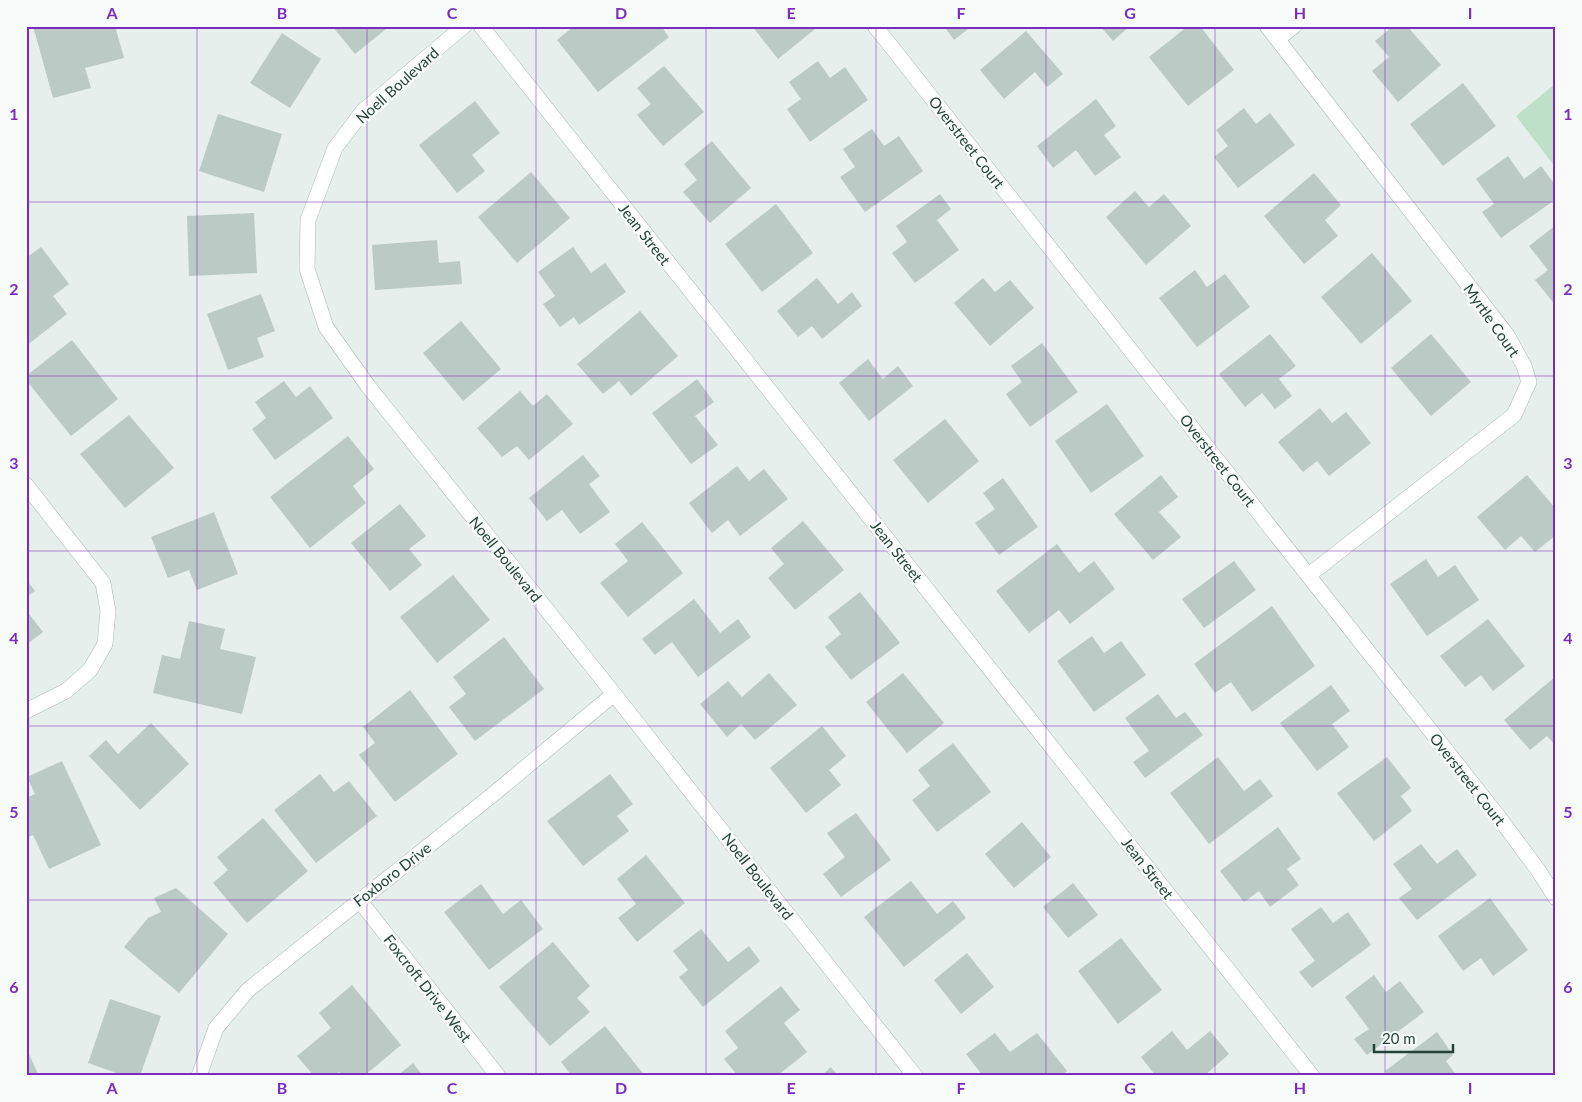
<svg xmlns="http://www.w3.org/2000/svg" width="1582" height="1102" font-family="Lato,sans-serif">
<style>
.green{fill:#bfe0c8}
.building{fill:#bbcac4}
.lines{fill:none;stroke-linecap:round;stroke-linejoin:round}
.street-casing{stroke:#a8b8b2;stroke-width:16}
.street{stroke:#fff;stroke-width:15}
.grid{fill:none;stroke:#7b2cbf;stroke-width:1;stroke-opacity:0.55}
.labels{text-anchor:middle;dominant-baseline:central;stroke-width:5;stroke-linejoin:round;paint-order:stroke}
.street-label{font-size:15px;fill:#24423a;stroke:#f7fbf9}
.neatline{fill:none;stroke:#7b2cbf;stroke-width:2}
.grid-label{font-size:16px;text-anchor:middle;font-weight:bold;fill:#7b2cbf}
</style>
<rect width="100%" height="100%" fill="#e6efeb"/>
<!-- green -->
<path class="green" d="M1556,83V168L1516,116Z"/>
<!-- building -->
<g class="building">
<path d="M33,26H115L124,58L85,68L91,88L53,98Z"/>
<path d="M332,26H383L386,29L355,54Z"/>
<path d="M574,26H661L669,37L598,92L557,40Z"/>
<path d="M752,26H813L815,29L778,59Z"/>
<path d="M944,26H972L954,40Z"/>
<path d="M1100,26H1130L1113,41Z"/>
<path d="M1188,26H1200L1234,70L1188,106L1149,57Z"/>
<path d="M1393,26H1407L1441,65L1398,102L1372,71L1389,57L1375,41Z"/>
<path d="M1026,31L1063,74L1047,87L1035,72L1004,99L980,70Z"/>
<path d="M282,33L321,59L290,108L250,83Z"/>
<path d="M818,61L830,78L845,67L868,100L810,142L787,109L801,99L789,82Z"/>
<path d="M664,66L704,112L663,146L637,115L651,104L637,88Z"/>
<path d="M1463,83L1496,126L1443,166L1410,124Z"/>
<path d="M1096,99L1116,126L1104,135L1121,157L1095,176L1076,150L1053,168L1037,146Z"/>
<path d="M475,101L500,133L472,155L485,171L457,193L419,145Z"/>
<path d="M1244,108L1256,124L1270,113L1295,145L1238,188L1214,157L1228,146L1216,130Z"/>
<path d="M218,114L282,134L264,192L199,171Z"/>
<path d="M872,129L884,146L899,136L923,171L865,212L840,177L855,167L843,149Z"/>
<path d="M712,141L751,188L710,223L683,192L697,180L684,164Z"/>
<path d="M1508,156L1524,179L1541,166L1556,186V199L1501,238L1482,212L1494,204L1476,179Z"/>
<path d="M531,172L570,218L517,263L478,217Z"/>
<path d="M1314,173L1341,205L1325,220L1338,236L1304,264L1264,216Z"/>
<path d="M1135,191L1149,207L1164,194L1191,226L1146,265L1106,217Z"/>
<path d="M940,194L951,209L937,220L959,250L915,283L892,253L907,242L896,226Z"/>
<path d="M776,204L813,253L762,292L725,244Z"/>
<path d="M254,213L257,273L189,276L187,216Z"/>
<path d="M1556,225V306L1535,280L1548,270L1529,246Z"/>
<path d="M437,240L439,263L460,261L462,284L375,290L372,245Z"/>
<path d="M41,247L69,284L53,296L67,314L26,346V258Z"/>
<path d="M573,247L591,273L605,263L626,292L579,325L574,317L560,327L543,304L555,296L538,272Z"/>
<path d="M1372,253L1412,301L1361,344L1321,297Z"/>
<path d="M1195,270L1207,287L1225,274L1250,307L1197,347L1159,298Z"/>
<path d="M817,278L838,304L852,292L862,306L822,339L812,326L798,337L777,311Z"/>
<path d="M983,278L995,292L1010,280L1034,308L990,346L954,303Z"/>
<path d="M261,294L275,331L257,338L264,357L228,370L207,314Z"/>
<path d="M640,311L678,356L631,396L619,381L603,394L577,364Z"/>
<path d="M461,321L501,369L463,401L423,353Z"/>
<path d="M1270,334L1296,366L1279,379L1292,396L1275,409L1262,393L1245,407L1219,374Z"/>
<path d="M1431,334L1471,382L1431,416L1391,368Z"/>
<path d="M72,340L118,399L71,436L26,380V376Z"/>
<path d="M1042,343L1078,392L1030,427L1006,394L1022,382L1011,366Z"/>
<path d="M868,359L883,379L898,366L913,386L869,421L839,383Z"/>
<path d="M697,379L714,402L695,416L718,445L691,464L652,413Z"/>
<path d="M284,381L296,397L310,386L333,418L275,460L252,429L266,418L255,402Z"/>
<path d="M520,391L533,406L547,394L573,424L529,460L517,446L502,457L477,428Z"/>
<path d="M1107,404L1144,456L1091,493L1055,441Z"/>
<path d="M1320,408L1332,423L1346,412L1371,443L1329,476L1317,461L1303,472L1278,442Z"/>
<path d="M129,415L174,468L125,508L80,454Z"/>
<path d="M945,419L979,461L928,503L893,460Z"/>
<path d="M348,436L374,469L353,486L366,503L310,548L270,497Z"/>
<path d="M583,455L600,476L589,484L610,512L580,534L562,510L547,521L529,498Z"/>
<path d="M737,466L749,481L764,469L788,499L740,536L728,520L712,533L689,503Z"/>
<path d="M1161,475L1178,497L1159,512L1181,537L1153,560L1114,514Z"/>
<path d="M1527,475L1556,509V535L1535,552L1521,536L1505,550L1477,517Z"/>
<path d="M1003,478L1038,527L999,555L975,523L995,509L983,493Z"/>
<path d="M400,504L426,536L409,549L422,565L390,591L351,543Z"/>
<path d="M214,512L238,574L197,590L189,570L168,578L151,537Z"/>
<path d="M803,521L844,570L795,610L768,578L784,564L771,548Z"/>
<path d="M642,522L683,573L628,617L600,583L628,561L615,544Z"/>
<path d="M1057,544L1079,573L1094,561L1115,589L1070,624L1059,610L1029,633L996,591Z"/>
<path d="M1426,559L1438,577L1455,565L1479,600L1427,636L1390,584Z"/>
<path d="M1234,561L1256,590L1204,628L1182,599Z"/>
<path d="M453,575L490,620L437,663L400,617Z"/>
<path d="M26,579L35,591L26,597Z"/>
<path d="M860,592L900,643L851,680L825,647L841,634L828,617Z"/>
<path d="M694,599L720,633L738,619L751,637L698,677L672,642L655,655L642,639Z"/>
<path d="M1272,606L1315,666L1252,712L1231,682L1215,693L1194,664Z"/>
<path d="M26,610L43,632L26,645Z"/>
<path d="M1488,619L1525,666L1493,691L1481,675L1465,687L1440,656Z"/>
<path d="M189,621L225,629L220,649L256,657L242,714L153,693L162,655L180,659Z"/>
<path d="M1092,636L1104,653L1121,641L1146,675L1094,712L1057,661Z"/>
<path d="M504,637L544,689L475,741L449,707L466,694L453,677Z"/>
<path d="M769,673L797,705L755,740L741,724L727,737L700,704L728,681L742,697Z"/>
<path d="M903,673L944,723L907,753L866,702Z"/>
<path d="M1556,676V746L1547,736L1530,750L1504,720Z"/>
<path d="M1331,685L1350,711L1332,724L1349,747L1317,771L1280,723Z"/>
<path d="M410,690L458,754L395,802L359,755L375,743L363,727Z"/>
<path d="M1158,694L1176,718L1185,712L1203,735L1145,778L1133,762L1149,751L1125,718Z"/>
<path d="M151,723L189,764L140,810L89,756L106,740L118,754Z"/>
<path d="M822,726L846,756L829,770L841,785L806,813L770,768Z"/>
<path d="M953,743L991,792L937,832L912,800L930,786L918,770Z"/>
<path d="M1218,757L1244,791L1260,779L1273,796L1209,844L1170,793Z"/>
<path d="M1387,757L1411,788L1401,796L1412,811L1374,841L1337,793Z"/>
<path d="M62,761L101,845L49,869L33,835L26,838V798L35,794L27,777Z"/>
<path d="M320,774L334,792L349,781L377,816L316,863L274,810Z"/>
<path d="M610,774L633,804L617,816L629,831L583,866L547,821Z"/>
<path d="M856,813L891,860L841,897L823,874L845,857L827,833Z"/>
<path d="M263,818L308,871L247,923L213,883L228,870L217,857Z"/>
<path d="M1022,822L1051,857L1014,888L985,854Z"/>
<path d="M1278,827L1301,859L1287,869L1299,885L1270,907L1259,891L1244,902L1220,871Z"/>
<path d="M1421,844L1437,864L1457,849L1477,875L1417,920L1399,898L1412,889L1393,864Z"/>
<path d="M646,855L685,903L637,942L618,918L636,904L617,879Z"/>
<path d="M911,881L937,914L953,901L966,918L904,967L864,917Z"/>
<path d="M1073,883L1098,915L1068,938L1043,907Z"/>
<path d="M481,884L503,914L521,900L543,929L489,970L444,912Z"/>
<path d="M176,888L228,934L179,993L124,947L148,918L161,912L154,898Z"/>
<path d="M1490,898L1528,950L1493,976L1481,958L1463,971L1438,936Z"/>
<path d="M1321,907L1333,923L1348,912L1371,945L1312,988L1299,972L1315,961L1291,929Z"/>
<path d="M701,929L728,962L749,946L760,961L703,1007L679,977L688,970L673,951Z"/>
<path d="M1121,938L1162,990L1118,1024L1078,971Z"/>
<path d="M553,942L590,986L577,998L590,1012L550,1046L499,987Z"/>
<path d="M967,953L994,987L961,1014L934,980Z"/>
<path d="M1374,975L1386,992L1400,981L1424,1012L1367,1055L1354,1039L1369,1029L1345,997Z"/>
<path d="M352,985L401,1045L364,1076H342L339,1072L334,1076H314L297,1056L331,1028L319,1013Z"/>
<path d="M781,986L800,1010L784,1023L807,1052L777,1076H738L724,1059L738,1048L725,1031Z"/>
<path d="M110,999L161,1016L140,1076H125L88,1063Z"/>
<path d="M605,1026L645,1076H572L561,1062Z"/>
<path d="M1172,1031L1187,1050L1210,1031L1229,1054L1204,1076H1156L1141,1057Z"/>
<path d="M1437,1032L1453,1055L1446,1061L1457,1076H1389L1385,1071Z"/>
<path d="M995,1033L1010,1052L1037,1033L1067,1071L1061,1076H983L966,1054Z"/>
<path d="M26,1048L39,1076H26Z"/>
<path d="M413,1063L423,1076H397Z"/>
<path d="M831,1067L838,1076H821Z"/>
</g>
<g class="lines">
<defs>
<g id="street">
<path d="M464,26L363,111L335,148L308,220L307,269L326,327L368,386L614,694L915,1076"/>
<path d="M481,26L1312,1076"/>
<path d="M875,26L1501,820L1538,870L1556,898"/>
<path d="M1267,26L1507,335L1524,366L1529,382L1514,415L1309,575"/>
<path d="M1278,39L1294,26"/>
<path d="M26,485L103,583L108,611L105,644L90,670L66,691L26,711"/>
<path d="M359,900L498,1076"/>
<path d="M199,1076L216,1028L248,990L491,796L614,694"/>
</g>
</defs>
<!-- street casing -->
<use href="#street" class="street-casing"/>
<!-- street -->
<use href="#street" class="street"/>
</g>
<!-- grid -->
<path class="grid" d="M197,26V1076M367,26V1076M536,26V1076M706,26V1076M876,26V1076M1046,26V1076M1215,26V1076M1385,26V1076M26,202H1556M26,376H1556M26,551H1556M26,726H1556M26,900H1556"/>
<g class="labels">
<!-- street labels -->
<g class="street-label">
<text transform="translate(397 85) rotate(-42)">Noell Boulevard</text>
<text transform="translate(967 142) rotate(52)">Overstreet Court</text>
<text transform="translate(645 234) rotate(52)">Jean Street</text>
<text transform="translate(1492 320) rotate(55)">Myrtle Court</text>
<text transform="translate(1218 460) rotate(52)">Overstreet Court</text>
<text transform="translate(897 551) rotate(52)">Jean Street</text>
<text transform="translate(506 559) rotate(51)">Noell Boulevard</text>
<text transform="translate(1468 779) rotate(52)">Overstreet Court</text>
<text transform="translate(1148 868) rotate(52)">Jean Street</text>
<text transform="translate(392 874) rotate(-38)">Foxboro Drive</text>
<text transform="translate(758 876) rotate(52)">Noell Boulevard</text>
<text transform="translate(428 988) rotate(52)">Foxcroft Drive West</text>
</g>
</g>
<!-- border -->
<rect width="1582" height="1102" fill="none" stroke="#f7fbf9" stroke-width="55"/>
<!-- scale -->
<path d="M1374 1044v8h79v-8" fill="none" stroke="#24423a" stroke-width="2.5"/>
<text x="1382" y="1044" font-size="15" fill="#24423a" stroke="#f7fbf9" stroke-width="4" paint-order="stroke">20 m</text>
<rect x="28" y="28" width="1526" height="1046" class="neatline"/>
<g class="grid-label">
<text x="112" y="19">A</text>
<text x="282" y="19">B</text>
<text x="452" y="19">C</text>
<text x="621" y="19">D</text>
<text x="791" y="19">E</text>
<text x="961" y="19">F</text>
<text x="1130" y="19">G</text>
<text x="1300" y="19">H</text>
<text x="1470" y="19">I</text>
<text x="14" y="120">1</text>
<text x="1568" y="120">1</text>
<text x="14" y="295">2</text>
<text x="1568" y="295">2</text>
<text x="14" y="469">3</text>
<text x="1568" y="469">3</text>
<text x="14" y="644">4</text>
<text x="1568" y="644">4</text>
<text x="14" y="818">5</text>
<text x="1568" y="818">5</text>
<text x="14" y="993">6</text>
<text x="1568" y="993">6</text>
<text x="112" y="1094">A</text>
<text x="282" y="1094">B</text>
<text x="452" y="1094">C</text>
<text x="621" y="1094">D</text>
<text x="791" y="1094">E</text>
<text x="961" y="1094">F</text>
<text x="1130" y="1094">G</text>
<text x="1300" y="1094">H</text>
<text x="1470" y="1094">I</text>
</g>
</svg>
